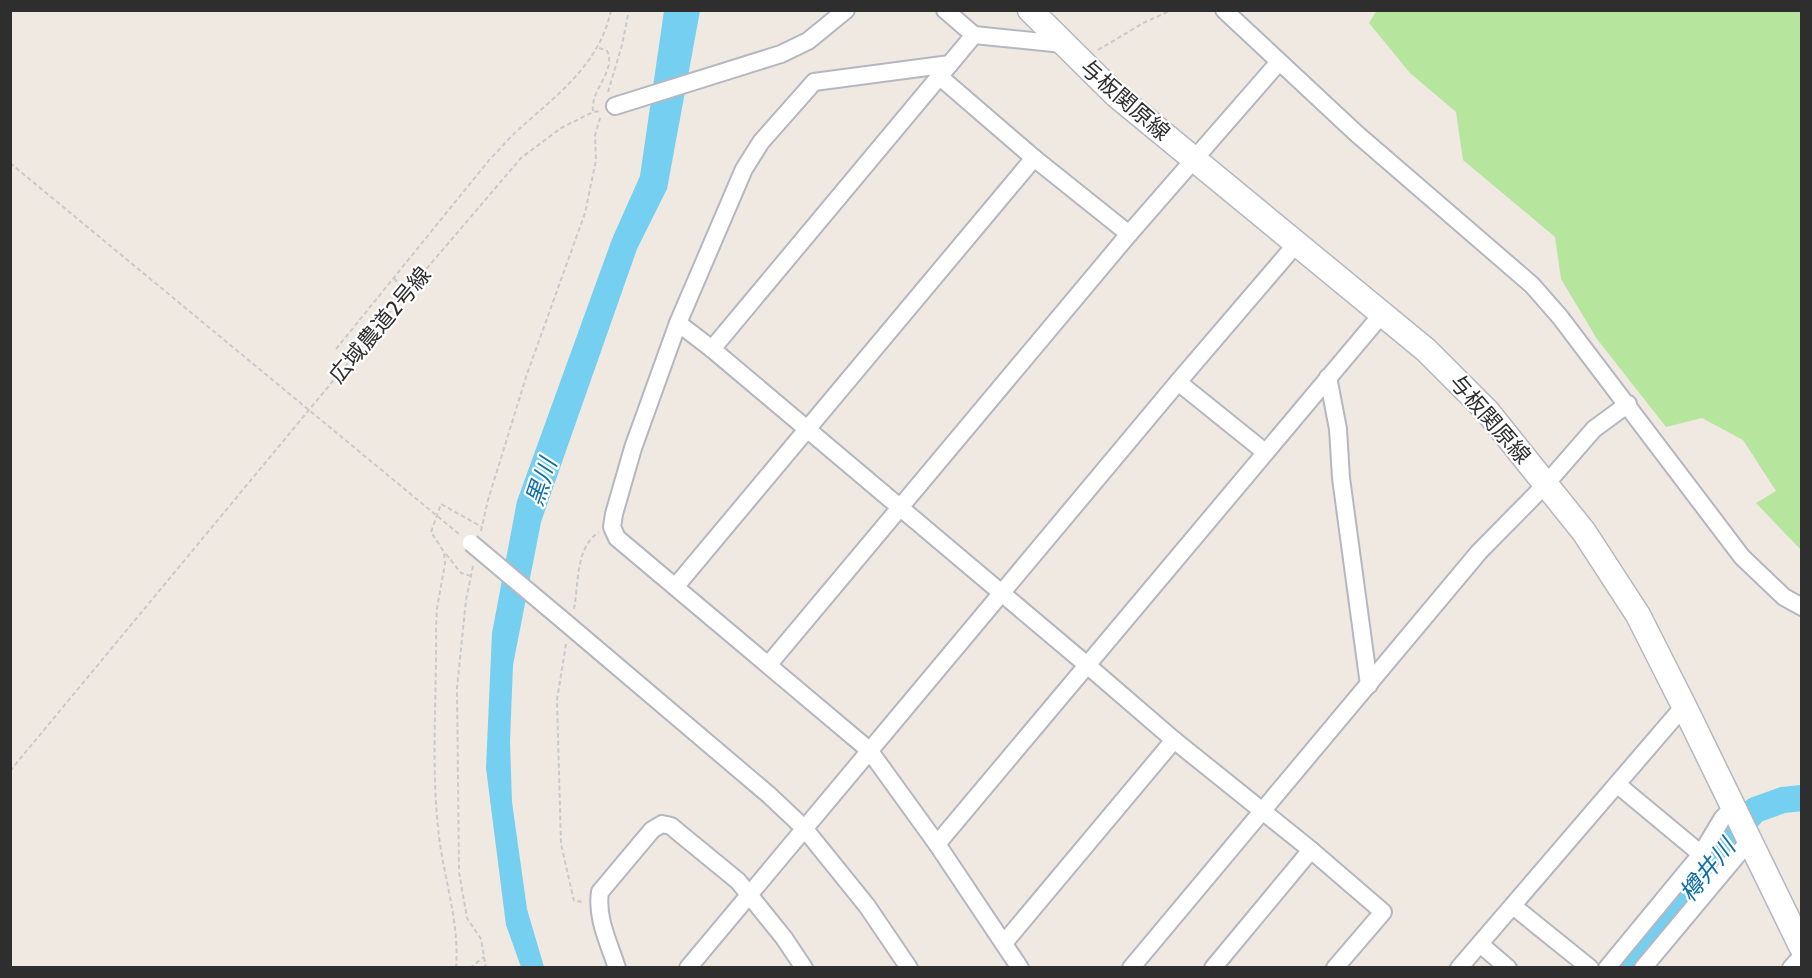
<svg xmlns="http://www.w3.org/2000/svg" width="1812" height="978" font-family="Cabin,'Noto Sans JP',sans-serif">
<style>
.green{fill:#b6e59e}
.water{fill:#75cff0}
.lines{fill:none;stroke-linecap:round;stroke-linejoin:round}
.river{stroke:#75cff0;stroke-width:26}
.minor-casing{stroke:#b4b7c1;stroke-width:20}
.secondary-casing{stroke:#b4b7c1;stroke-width:27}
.path{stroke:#c9c9c9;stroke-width:2;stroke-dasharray:4.5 3;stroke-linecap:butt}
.minor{stroke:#fff;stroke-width:16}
.secondary{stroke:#fff;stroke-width:24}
.minor-bridge-casing{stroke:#b4b7c1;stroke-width:20;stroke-linecap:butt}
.minor-bridge{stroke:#fff;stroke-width:16}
.labels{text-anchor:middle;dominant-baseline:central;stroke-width:4.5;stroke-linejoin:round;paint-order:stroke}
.street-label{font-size:22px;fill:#2e2e2e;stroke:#fff}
.water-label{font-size:24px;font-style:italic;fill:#0d6fa3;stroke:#fff}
</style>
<rect width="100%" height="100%" fill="#efe9e1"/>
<!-- green -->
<path class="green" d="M1377,10L1801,11V550L1756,503L1776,491L1743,440L1702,418L1666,427L1597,339L1561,279L1555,237L1463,160L1456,112L1410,73L1369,23Z"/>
<!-- water -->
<path class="water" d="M664,11H700L667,189L637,249L541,522L513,665L510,742L512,802L527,909L544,967H521L506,925L486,768L492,633L517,501L612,239L640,176Z"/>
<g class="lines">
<!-- river -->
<path class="river" d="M1628,968L1732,836L1755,810L1783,800L1802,798"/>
<defs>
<g id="minor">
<path d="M1224,10L1357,134L1532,285L1560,317L1742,557L1784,597L1802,607"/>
<path d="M974,35L1063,44"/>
<path d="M950,64L814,82L761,142L744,169L678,323L633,448L614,514L612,527L617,538L869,750L937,844L1020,968"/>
<path d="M940,77L1034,158L1129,234"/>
<path d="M615,106L781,54L808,41L846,10"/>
<path d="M678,323L712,349L1087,665L1174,740L1311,850L1383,912L1335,968"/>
<path d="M712,349L974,35L945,10"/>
<path d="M1328,377L1338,429L1341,478L1369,685"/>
<path d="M1178,382L1265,452"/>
<path d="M676,586L1034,158"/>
<path d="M565,622L769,795L804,828L867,906L909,968"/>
<path d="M769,664L1129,234L1279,62"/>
<path d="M1618,785L1701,854"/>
<path d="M937,844L1382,314"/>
<path d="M1513,906L1590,968"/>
<path d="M1004,943L1174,740"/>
<path d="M1480,944L1508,968"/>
<path d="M617,968C609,943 596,918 600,892L652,830L662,824L671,826L683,836L738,881L784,938L804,968"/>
<path d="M688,968L1178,382L1297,243"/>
<path d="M1131,968L1479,552L1546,484L1594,429L1628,404"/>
<path d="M1213,968L1311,850"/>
<path d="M1459,968L1684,706"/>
<path d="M1607,968L1701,854L1722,819L1733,807"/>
<path d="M1643,968L1749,841"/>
<path d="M1791,968L1802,956"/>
</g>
<path id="secondary" d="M1030,10L1116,95L1426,350L1487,411L1584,532L1638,615L1684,706L1802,948"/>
</defs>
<!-- minor casing -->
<use href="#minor" class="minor-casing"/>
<!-- secondary casing -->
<use href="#secondary" class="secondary-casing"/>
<!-- path -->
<g class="path">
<path d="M1098,50L1145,22L1172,10"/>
<path d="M608,92L622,45L629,10"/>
<path d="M593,111C590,90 617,70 607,51L597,47"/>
<path d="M10,163L459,534"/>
<path d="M394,278L405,293"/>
<path d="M336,349L490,159C500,149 509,138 519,129C557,95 600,64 611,10"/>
<path d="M481,531L488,500L527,374L585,213L596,160L595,135L601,115"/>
<path d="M446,554L461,573L471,576"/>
<path d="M473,566L466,600L457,688L459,872L467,918L481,939L486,968"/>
<path d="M574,609C579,583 575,548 599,532"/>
<path d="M566,644L557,700L561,844L574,901L584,902"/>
<path d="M10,771L405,294L521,158L561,128L593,112L601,111"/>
<path d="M456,968C460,920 442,874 438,827C431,761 437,693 436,626L437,608L445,564L444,552L431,532L441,504L482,527"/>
<path d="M470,968L484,957"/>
</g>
<!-- minor -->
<use href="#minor" class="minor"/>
<!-- secondary -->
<use href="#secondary" class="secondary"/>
<defs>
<path id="minor-bridge" d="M471,543L565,622"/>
</defs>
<!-- minor-bridge casing -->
<use href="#minor-bridge" class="minor-bridge-casing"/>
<!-- minor-bridge -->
<use href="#minor-bridge" class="minor-bridge"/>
</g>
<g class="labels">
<!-- street labels -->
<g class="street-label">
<text transform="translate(1125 100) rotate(41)">与板関原線</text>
<text transform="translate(380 325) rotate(-50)">広域農道2号線</text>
<text transform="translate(1490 419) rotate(49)">与板関原線</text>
</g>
<!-- water labels -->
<g class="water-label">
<text transform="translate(541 482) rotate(-71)">黒川</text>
<text transform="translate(1707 870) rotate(-51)">樽井川</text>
</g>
</g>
<!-- border -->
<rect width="1812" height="978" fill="none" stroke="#2e2e2e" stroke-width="24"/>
</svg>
